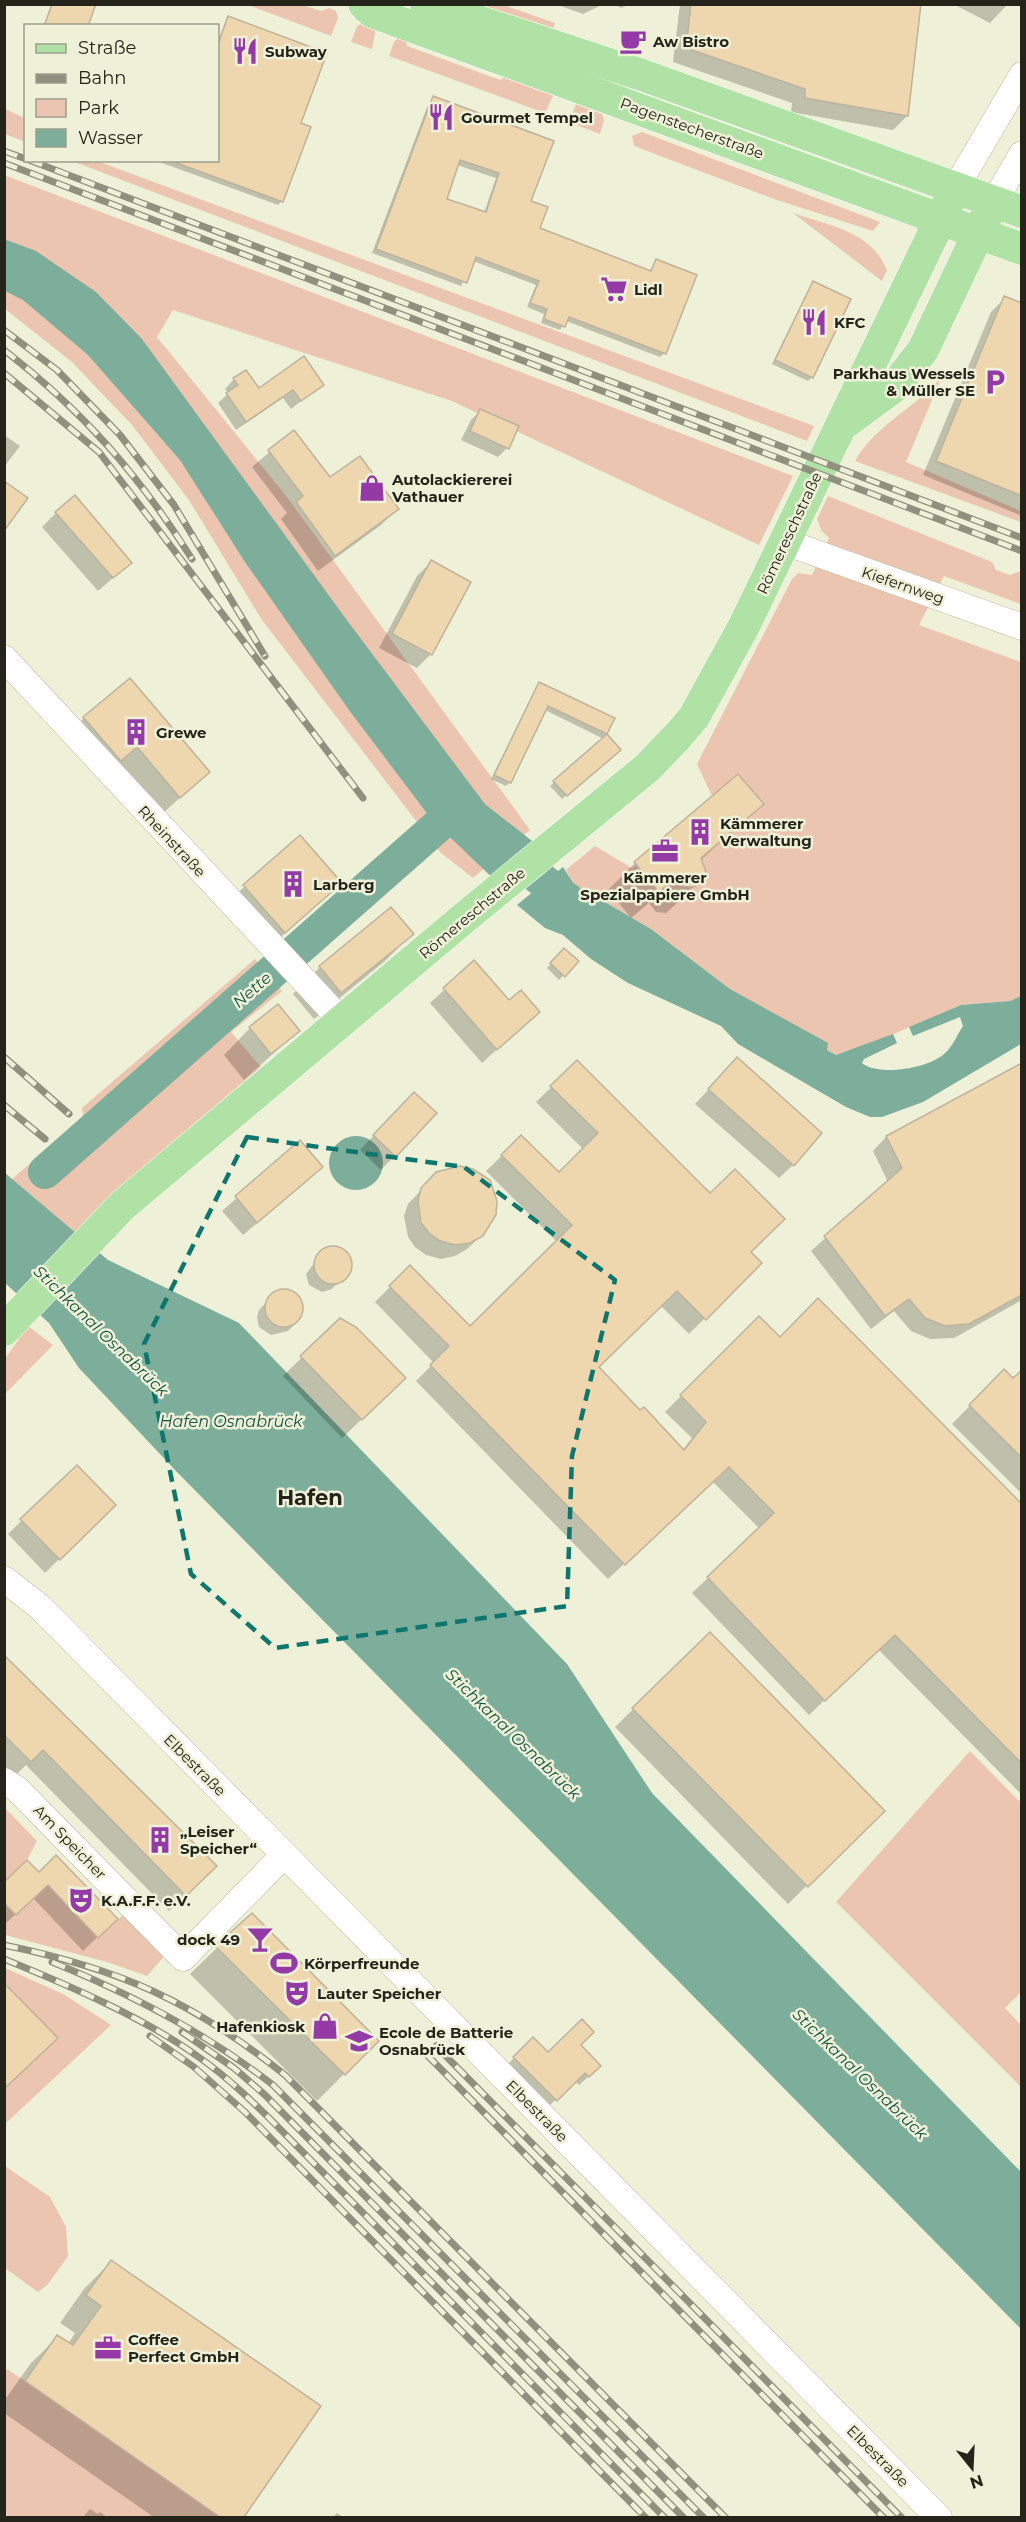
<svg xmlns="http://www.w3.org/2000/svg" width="1026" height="2522" font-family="Montserrat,sans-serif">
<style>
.green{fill:#ecc5b0}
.water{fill:#7dae9c}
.shadow{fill:#0003;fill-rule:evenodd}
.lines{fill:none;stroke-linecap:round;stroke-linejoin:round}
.river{stroke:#7dae9c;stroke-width:34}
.building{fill:#eed6af;stroke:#beb29d;stroke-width:1.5;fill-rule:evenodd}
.minor-casing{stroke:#bcbda6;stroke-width:27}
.major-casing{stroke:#fff;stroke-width:33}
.minor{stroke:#fff;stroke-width:26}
.major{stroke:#b0e2a5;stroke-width:32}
.rail-casing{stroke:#8f907f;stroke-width:7}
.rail{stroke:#eef0d7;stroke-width:4.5;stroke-dasharray:14;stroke-linecap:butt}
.marked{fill:none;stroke:#0f766e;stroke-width:4.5;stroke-dasharray:12 8;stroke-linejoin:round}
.labels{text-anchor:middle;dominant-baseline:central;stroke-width:5;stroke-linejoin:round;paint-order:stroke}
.poi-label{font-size:15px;font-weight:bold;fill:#24241b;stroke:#eef0d7;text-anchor:start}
.street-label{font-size:15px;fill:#24241b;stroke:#eef0d7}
.water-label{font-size:16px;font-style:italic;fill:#125240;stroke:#eef0d7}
.district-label{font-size:21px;font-weight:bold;fill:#24241b;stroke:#eef0d7}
</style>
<rect width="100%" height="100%" fill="#eef0d7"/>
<!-- green -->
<g class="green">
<path d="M248,5H303L321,11L329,8L336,11L338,18L331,36Z"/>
<path d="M482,5H504L555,23L553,28Z"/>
<path d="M363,23L376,28L372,49L351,42L357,26Z"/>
<path d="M400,36L406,39L407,46L500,80L507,76L554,94L545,113L389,56L394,42Z"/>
<path d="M576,104L602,114L604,120L600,134L569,122Z"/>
<path d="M5,109L25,118V142L5,134Z"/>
<path d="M642,132L880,222L873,231L774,199L634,146L632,136Z"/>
<path d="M72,161H97L814,426L807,441Z"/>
<path d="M4,175L793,476L759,545L452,401L173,310L157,337L287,497L530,830L473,878L440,852L262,620L189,500L132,425L72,362L5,309Z"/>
<path d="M793,213C830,226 871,231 887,270L882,281Z"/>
<path d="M942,376L906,462L1021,511V522L855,461C875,425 916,408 942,376Z"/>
<path d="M828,496L992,562L996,570L1010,575L1021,571V604L944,576L919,625L1021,662V996L1010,1001L961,1005L861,1048L836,1055L730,989L651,929L574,884L566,870L595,846L632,868L636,865L659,892L676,877L683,886L694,887L704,878L706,872L699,860L764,804L738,774L712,796L697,764L792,579L798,573L812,575L829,538L821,530L817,519Z"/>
<path d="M255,959L282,991L231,1032L261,1067L110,1196L76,1233L12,1179L83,1118L82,1108Z"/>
<path d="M28,1326L53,1345L5,1394V1359Z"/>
<path d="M970,1751L1021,1803V1992L1005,2008L1021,2025V2087L836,1902Z"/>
<path d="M5,1808L37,1841L27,1860L5,1882Z"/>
<path d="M48,1885L98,1938L126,1912L166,1954L147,1976L107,1962L5,1935L4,1903L16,1915Z"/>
<path d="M5,1968L63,1994L111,2025L5,2124V2089L57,2038L5,1983Z"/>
<path d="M5,2166L50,2197L66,2227L68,2256L48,2284L38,2292L5,2268Z"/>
<path d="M7,2369L25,2381L220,2517L10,2518L5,2514L4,2372Z"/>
</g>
<!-- water -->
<g class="water">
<path d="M4,239L36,251L96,292L142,339L349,623L485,804L546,852L502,887L432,820L349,710L245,562L180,460L88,355L23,300L5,291Z"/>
<path d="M563,867L574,884L651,929L730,989L828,1043L827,1050L836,1055L893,1034L897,1043L864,1059L862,1063C879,1077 929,1068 944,1054C952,1048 957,1035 963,1026L960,1017L913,1036L909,1027L961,1005L1010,1001L1021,996V1044L923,1102L882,1117H870L846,1107L738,1044L721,1026L628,983L591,959L563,935L545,928L517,905Z"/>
<circle cx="356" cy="1163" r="27"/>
<path d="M5,1173L108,1260L239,1323L567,1664L652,1793L1021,2172V2329L176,1471L79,1368L49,1323L5,1283Z"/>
</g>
<!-- shadow -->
<g class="shadow">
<path d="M555,4H604L583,14Z"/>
<path d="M615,4H629L621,8Z"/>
<path d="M680,4H919L907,116L893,130L791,112L792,103L673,62Z"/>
<path d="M953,4H1008L990,23Z"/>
<path d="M228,18L300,124L282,201L278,205L154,160H218V40Z"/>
<path d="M434,98L529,202L538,229L649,272L656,261L665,353L660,357L566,321L560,330L541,323L544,314L527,307L536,285L473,261L461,286L372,253L429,102ZM457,165L496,178L484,213L446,200Z"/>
<path d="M813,283L812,377L808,381L772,364Z"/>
<path d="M1005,298L1022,305V516L923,475L991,312Z"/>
<path d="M234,379L258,390L322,384L291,409L283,398L236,430L218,403L229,393L225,389Z"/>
<path d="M480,411L507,448L498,457L461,440L471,420Z"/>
<path d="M293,432L329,480L397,509L381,525L318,571L281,519L287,513L252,467Z"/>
<path d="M4,435L20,446L4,467Z"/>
<path d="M56,513L130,563L98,591L42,527Z"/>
<path d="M431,562V654L417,668L379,648L417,576Z"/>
<path d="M539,683L613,719L605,735L619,750L562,799L550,786L604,739L545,710L510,782L506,786L491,779Z"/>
<path d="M84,718L208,772L161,815L66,737Z"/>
<path d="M738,776L762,804L701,860L703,877L675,905L666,913L656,912L649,903L631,918L608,890L635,863Z"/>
<path d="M300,837L326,896L271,946L230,900Z"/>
<path d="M412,934L385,961L314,1019L293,994L320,967Z"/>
<path d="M564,950L577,961L559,980L547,968Z"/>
<path d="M474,963L509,1002L538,1012L482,1063L430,1003Z"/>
<path d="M250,1028L298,1031L244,1080L224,1055Z"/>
<path d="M577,1062L760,1263L689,1334L660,1305L597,1367L640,1412L683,1450L692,1438L665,1412L759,1318L780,1339L1022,1506V1795L878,1649L809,1715L692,1593L760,1529L712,1481L608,1579L416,1381L434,1363L375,1302L410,1267L470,1328L557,1242L486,1171L521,1137L559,1174L584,1150L536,1102Z"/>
<path d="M1022,1065V1300L954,1338L930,1339L911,1331L894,1311L871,1329L811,1251L888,1182L873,1151L886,1137Z"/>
<path d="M724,1073L793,1165L779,1178L695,1104Z"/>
<path d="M400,1108L435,1113L381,1170L360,1150Z"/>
<path d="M300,1142L307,1181L243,1235L222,1211Z"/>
<path d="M423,1188L482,1235L467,1249L455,1256L441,1259L426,1255L415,1247L408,1237L404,1216L408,1204Z"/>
<path d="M338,1248L349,1257L351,1267L332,1289L322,1292L309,1285L306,1274L324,1250Z"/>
<path d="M290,1292L299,1299L301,1311L298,1321L288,1331L271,1335L259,1327L257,1317L259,1310L275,1293Z"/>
<path d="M340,1320L385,1397L342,1438L283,1376Z"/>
<path d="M1004,1371L1013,1380L1022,1372V1494L952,1424Z"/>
<path d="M77,1467L114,1505L45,1573L8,1534Z"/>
<path d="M710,1634L883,1811L788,1904L615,1727Z"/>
<path d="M4,1657L214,1866L169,1911L26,1765L14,1777L4,1768Z"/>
<path d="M39,1874L116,1919L83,1951L33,1898L4,1925V1884Z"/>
<path d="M251,1915L377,2041L317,2101L190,1974Z"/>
<path d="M533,2039L547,2054L580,2045L590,2075L579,2085L575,2081L546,2109L505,2067Z"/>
<path d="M111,2262L319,2406L242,2518H155L4,2413V2401L31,2363L58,2337L68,2344L75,2333L60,2323L84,2289Z"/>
<path d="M90,2509L98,2514L100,2512L108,2518H82Z"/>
<path d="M337,2513L344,2518H332Z"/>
</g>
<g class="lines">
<!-- river -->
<g class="river">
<path d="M502,849L583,912"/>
<path d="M45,1172L458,808"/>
</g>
</g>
<!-- building -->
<g class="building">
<path d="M52,4H96L88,26H44Z"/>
<path d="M691,4H921L908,116L805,98V89L686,48Z"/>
<path d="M228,16L327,53L301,123L311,127L283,202L174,162L218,160V44Z"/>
<path d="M433,96L554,141L531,201L548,207L540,228L651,271L656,259L697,275L666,354L569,317L565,327L544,319L547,309L530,303L539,281L476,257L467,283L376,249ZM460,160L499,173L486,212L447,199Z"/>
<path d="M813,281L851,299L813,378L775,360Z"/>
<path d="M1004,296L1022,303V496L936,461Z"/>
<path d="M304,356L324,385L301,401L293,390L246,422L226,393L238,385L233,378L246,370L259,388Z"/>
<path d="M480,409L519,426L509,449L470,431Z"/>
<path d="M294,430L330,477L360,456L399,509L335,556L296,502L303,496L268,450Z"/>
<path d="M4,481L28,498L4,531Z"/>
<path d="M75,495L132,563L113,578L55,512Z"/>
<path d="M431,560L471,582L432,655L392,634Z"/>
<path d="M130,678L210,772L180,798L137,747L121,761L83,717Z"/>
<path d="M539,682L615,718L607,734L548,706L511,783L494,775Z"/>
<path d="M607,734L621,750L567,796L553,781Z"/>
<path d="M738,774L764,804L701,858L706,872L704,878L694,887L683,886L676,877L659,892L634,862Z"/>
<path d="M300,835L342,883L285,933L243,885Z"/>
<path d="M391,907L414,934L341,993L319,966Z"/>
<path d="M564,948L579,961L565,977L550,963Z"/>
<path d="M474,960L509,1000L521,990L540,1012L497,1050L443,988Z"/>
<path d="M278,1004L300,1031L271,1054L249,1027Z"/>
<path d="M737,1057L822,1133L794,1166L708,1089Z"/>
<path d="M577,1060L710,1193L735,1169L785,1219L751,1252L762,1263L706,1320L677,1291L599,1367L640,1410L644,1407L684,1450L706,1422L680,1395L759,1316L780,1337L818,1298L1022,1504V1764L895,1635L825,1701L707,1577L774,1513L729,1467L625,1565L430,1365L449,1346L389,1286L410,1265L470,1326L572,1225L501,1155L521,1135L559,1172L598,1133L550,1086Z"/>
<path d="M1022,1063V1295L969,1324L945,1326L925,1318L909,1299L885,1316L824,1236L902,1168L886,1136Z"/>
<path d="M414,1092L437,1113L396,1157L373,1135Z"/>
<path d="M300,1140L323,1167L257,1223L235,1196Z"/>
<path d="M460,1166L473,1169L490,1180L497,1201L496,1215L483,1236L470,1243L455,1245L440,1241L429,1233L421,1223L418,1201L421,1188L436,1172Z"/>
<circle cx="333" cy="1265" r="19"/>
<circle cx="284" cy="1308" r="19"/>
<path d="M340,1318L356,1327L406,1378L362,1420L300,1356Z"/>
<path d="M1004,1369L1013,1378L1022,1370V1458L969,1405Z"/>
<path d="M77,1465L116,1505L60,1560L20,1519Z"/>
<path d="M710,1632L885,1811L808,1887L632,1708Z"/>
<path d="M4,1655L217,1866L186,1896L43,1750L31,1762L4,1735Z"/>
<path d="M56,1855L118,1919L98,1938L48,1885L16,1915L4,1903V1882L27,1860L39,1872Z"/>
<path d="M252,1913L379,2041L345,2075L215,1946Z"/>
<path d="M4,1983L58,2038L4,2089Z"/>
<path d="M582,2019L594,2032L581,2045L601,2066L589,2077L585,2073L557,2101L513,2057L533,2037L548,2052Z"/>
<path d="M111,2260L321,2406L244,2517H220L25,2381L57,2335L73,2345L101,2306L86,2295Z"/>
</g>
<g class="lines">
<defs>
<g id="minor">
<path d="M955,189L1022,75"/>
<path d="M994,202L1022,154"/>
<path d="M785,542L1022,627"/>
<path d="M4,658L342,1021"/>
<path d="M4,1579L40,1607L939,2518"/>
<path d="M4,1781L17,1789L183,1958L284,1855"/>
</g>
<g id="major">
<path d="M364,4L372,12L1022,249"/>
<path d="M426,4L642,75L1022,212"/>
<path d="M846,422L895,386L923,350L987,215"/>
<path d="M4,1330L122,1206L464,918L647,768L677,737L694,717L744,626L955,189"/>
</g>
</defs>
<!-- minor casing -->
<use href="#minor" class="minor-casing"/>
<!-- major casing -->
<use href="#major" class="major-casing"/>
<!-- minor -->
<use href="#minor" class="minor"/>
<!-- major -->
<use href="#major" class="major"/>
<defs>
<g id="rail">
<path d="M4,151L26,159"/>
<path d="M29,160L1022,538"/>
<path d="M4,163L1022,551"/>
<path d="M4,330L57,370L120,435L174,505L265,656"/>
<path d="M4,350C83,411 139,475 192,559"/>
<path d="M4,373L99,452L363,798"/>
<path d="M4,1057L69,1114"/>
<path d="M4,1105L45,1139"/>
<path d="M4,1945C120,1969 192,2001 285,2075L726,2518"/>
<path d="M4,1959C68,1985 145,2018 200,2058C230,2079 256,2105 282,2131L665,2518"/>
<path d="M52,1962C131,1994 206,2033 273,2085L704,2518"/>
<path d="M182,2032L234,2068L265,2095L684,2518"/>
<path d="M150,2036L194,2067L245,2112L646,2518"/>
<path d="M436,2046L902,2518"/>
<path d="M426,2054L884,2518"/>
</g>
</defs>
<!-- rail casing -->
<use href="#rail" class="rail-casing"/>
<!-- rail -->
<use href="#rail" class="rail"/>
</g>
<!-- marked area -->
<path class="marked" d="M247,1137L464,1167L615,1280L572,1456L567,1606L275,1648L191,1574L144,1344Z"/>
<!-- icons -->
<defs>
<symbol id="cafe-bare" viewBox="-9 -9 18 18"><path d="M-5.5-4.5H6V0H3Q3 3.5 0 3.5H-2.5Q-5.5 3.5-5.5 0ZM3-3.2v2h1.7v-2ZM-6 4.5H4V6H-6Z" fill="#933aa6" stroke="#eef0d7" stroke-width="2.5" paint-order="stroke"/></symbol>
<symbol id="restaurant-bare" viewBox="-9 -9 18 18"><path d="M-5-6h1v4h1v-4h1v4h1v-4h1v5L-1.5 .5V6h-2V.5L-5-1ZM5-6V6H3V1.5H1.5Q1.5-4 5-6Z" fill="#933aa6" stroke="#eef0d7" stroke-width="2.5" paint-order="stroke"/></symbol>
<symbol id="supermarket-bare" viewBox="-9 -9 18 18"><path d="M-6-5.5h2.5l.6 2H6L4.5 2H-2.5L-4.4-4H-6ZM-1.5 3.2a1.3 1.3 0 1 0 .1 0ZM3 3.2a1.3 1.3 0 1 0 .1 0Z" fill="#933aa6" stroke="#eef0d7" stroke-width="2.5" paint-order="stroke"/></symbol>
<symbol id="parking-bare" viewBox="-9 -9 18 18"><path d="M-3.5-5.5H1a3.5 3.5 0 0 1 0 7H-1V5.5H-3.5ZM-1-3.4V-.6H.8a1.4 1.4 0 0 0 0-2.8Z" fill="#933aa6" stroke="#eef0d7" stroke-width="2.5" paint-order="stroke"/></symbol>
<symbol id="shop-bare" viewBox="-9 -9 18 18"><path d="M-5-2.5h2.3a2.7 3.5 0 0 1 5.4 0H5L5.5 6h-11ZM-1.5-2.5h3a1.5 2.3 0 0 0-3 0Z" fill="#933aa6" stroke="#eef0d7" stroke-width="2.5" paint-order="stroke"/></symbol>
<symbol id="building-bare" viewBox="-9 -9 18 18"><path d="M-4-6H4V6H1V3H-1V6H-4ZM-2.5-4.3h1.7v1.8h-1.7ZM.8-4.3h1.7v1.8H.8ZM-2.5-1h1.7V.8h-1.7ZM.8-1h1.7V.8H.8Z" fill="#933aa6" stroke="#eef0d7" stroke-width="2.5" paint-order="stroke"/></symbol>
<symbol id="office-bare" viewBox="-9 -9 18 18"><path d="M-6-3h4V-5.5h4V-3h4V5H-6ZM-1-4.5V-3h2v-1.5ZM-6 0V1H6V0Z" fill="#933aa6" stroke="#eef0d7" stroke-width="2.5" paint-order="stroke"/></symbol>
<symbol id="theatre-bare" viewBox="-9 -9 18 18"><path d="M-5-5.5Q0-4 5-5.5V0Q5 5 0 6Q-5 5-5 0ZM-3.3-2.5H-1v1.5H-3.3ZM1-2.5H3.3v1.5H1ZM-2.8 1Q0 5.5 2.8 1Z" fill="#933aa6" stroke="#eef0d7" stroke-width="2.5" paint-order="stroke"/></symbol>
<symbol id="bar-bare" viewBox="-9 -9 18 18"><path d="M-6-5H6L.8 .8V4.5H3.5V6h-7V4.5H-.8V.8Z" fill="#933aa6" stroke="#eef0d7" stroke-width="2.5" paint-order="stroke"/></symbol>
<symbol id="stadium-bare" viewBox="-9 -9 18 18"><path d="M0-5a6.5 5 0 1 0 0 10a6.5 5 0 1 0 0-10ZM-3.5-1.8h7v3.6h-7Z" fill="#933aa6" stroke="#eef0d7" stroke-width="2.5" paint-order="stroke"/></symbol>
<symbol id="school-bare" viewBox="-9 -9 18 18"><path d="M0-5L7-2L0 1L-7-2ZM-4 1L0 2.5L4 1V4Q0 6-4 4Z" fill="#933aa6" stroke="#eef0d7" stroke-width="2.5" paint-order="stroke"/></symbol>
</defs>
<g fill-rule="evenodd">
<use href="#cafe-bare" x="614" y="22" width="38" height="38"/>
<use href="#restaurant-bare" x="226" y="32" width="38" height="38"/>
<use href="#restaurant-bare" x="422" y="98" width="38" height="38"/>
<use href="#supermarket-bare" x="595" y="270" width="38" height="38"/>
<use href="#restaurant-bare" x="795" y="303" width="38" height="38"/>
<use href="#parking-bare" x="976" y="363" width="38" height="38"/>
<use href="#shop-bare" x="353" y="469" width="38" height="38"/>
<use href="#building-bare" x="117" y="713" width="38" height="38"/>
<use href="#building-bare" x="681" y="813" width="38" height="38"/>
<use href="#office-bare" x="646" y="832" width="38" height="38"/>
<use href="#building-bare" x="274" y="865" width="38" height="38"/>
<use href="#building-bare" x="141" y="1821" width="38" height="38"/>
<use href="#theatre-bare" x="62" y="1881" width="38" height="38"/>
<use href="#bar-bare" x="241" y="1920" width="38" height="38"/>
<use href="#stadium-bare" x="265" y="1944" width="38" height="38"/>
<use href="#theatre-bare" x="278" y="1974" width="38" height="38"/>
<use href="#shop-bare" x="306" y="2007" width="38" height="38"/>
<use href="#school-bare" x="340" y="2022" width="38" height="38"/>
<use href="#office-bare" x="89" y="2329" width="38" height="38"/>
</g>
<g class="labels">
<!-- poi labels -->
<g class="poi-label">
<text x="653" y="41">Aw Bistro</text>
<text x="265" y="51">Subway</text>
<text x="461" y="117">Gourmet Tempel</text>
<text x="634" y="289">Lidl</text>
<text x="834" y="322">KFC</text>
<text x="975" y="373" text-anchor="end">Parkhaus Wessels<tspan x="975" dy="17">&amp; Müller SE</tspan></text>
<text x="392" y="479">Autolackiererei<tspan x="392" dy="17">Vathauer</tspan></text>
<text x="156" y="732">Grewe</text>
<text x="720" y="823">Kämmerer<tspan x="720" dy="17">Verwaltung</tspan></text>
<text x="665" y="877" text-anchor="middle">Kämmerer<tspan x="665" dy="17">Spezialpapiere GmbH</tspan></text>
<text x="313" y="884">Larberg</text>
<text x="180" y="1831">„Leiser<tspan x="180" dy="17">Speicher“</tspan></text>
<text x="101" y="1900">K.A.F.F. e.V.</text>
<text x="240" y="1939" text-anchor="end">dock 49</text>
<text x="304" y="1963">Körperfreunde</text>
<text x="317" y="1993">Lauter Speicher</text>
<text x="305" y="2026" text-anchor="end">Hafenkiosk</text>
<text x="379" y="2032">Ecole de Batterie<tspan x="379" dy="17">Osnabrück</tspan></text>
<text x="128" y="2339">Coffee<tspan x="128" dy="17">Perfect GmbH</tspan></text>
</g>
<!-- street labels -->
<g class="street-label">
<text transform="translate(692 128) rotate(20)">Pagenstecherstraße</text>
<text transform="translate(789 533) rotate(-65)">Römereschstraße</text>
<text transform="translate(903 585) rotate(19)">Kiefernweg</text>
<text transform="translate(172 841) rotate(47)">Rheinstraße</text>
<text transform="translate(472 913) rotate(-40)">Römereschstraße</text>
<text transform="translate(195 1765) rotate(45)">Elbestraße</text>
<text transform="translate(70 1842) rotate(46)">Am Speicher</text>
<text transform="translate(537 2111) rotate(45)">Elbestraße</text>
<text transform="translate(878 2456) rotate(45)">Elbestraße</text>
</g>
<!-- water labels -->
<g class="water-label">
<text transform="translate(252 990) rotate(-41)">Nette</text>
<text transform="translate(101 1331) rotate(44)">Stichkanal Osnabrück</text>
<text x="231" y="1421">Hafen Osnabrück</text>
<text transform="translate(513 1734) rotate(44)">Stichkanal Osnabrück</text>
<text transform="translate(860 2074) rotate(44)">Stichkanal Osnabrück</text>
</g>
<!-- district labels -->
<g class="district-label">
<text x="310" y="1497">Hafen</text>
</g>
</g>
<!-- border -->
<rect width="1026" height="2522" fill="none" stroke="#24241b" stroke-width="12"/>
<!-- legend -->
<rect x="24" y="24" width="195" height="138" fill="#eef0d7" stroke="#9d9e8c" stroke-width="1.5"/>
<rect x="36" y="44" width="30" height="9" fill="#b0e2a5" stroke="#9d9e8c" stroke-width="1.5"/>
<text x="78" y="54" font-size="18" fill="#24241b">Straße</text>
<rect x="36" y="74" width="30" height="9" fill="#8f907f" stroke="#9d9e8c" stroke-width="1.5"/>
<text x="78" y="84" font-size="18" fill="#24241b">Bahn</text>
<rect x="36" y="99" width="30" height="18" fill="#ecc5b0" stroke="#9d9e8c" stroke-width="1.5"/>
<text x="78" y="114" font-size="18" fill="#24241b">Park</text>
<rect x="36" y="129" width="30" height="18" fill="#7dae9c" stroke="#9d9e8c" stroke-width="1.5"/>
<text x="78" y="144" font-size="18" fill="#24241b">Wasser</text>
<!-- north arrow -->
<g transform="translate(972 2468) rotate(162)" stroke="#eef0d7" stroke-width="4.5" paint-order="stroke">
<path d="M0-4.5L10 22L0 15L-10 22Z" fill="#24241b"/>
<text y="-9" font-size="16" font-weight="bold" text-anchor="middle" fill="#24241b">N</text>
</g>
</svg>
